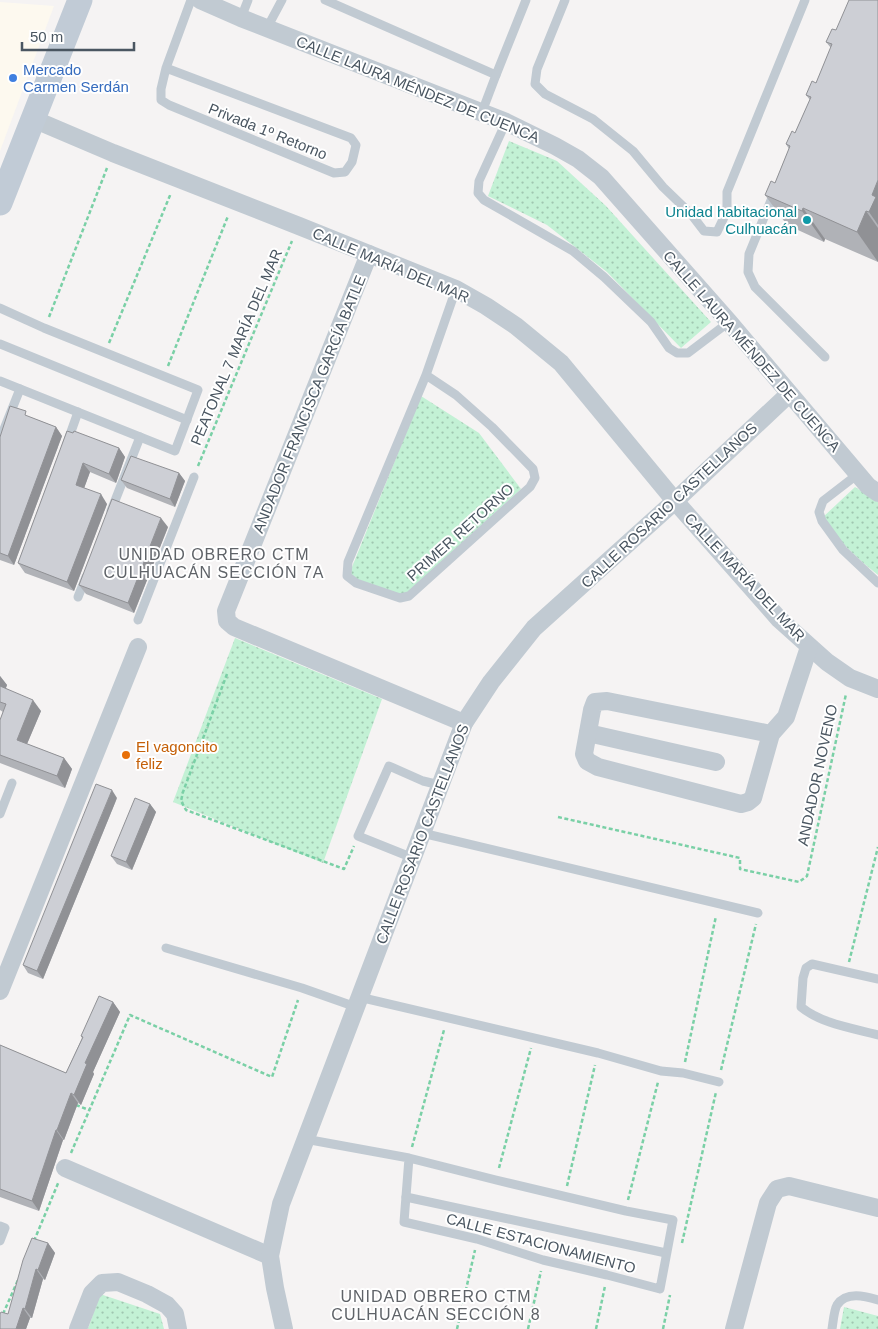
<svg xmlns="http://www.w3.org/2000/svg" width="878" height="1329" font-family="Arial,sans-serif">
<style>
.commercial{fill:#fdf9ef}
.park{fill:url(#park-dots)}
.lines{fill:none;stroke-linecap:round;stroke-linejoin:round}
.path{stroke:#7ad0a6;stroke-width:2.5;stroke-dasharray:4 2.5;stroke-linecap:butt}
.lane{stroke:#c1cad2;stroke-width:9}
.street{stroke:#c1cad2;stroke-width:18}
.secondary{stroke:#c1cbd6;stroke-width:25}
.wall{fill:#b0b2b7}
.shaded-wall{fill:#909195}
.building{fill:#cdcfd5;stroke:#909195}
.shop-dot{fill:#3f7fe0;stroke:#fff;stroke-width:2}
.culture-dot{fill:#0f9aa8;stroke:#fff;stroke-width:2}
.food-dot{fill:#e8710a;stroke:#fff;stroke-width:2}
.labels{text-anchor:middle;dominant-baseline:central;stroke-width:4;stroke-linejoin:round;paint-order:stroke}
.shop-label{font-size:15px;fill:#366cbe;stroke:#fff;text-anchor:start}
.street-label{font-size:15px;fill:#4a5661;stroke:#fff}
.culture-label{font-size:15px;fill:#0d838f;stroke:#fff;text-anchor:end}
.food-label{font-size:15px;fill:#c56008;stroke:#fff;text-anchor:start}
.neighbourhood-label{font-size:16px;letter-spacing:1px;fill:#5f6368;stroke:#fff}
</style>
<defs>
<pattern id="park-dots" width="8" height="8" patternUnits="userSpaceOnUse" patternTransform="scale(1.25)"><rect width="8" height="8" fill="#c3f1d5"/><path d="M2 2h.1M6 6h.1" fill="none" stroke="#a0c6b0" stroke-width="1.8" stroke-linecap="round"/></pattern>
</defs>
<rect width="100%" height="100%" fill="#f5f3f3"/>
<!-- commercial -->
<path class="commercial" d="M0,2L54,6L0,151Z"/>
<!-- park -->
<g class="park">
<path d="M509,141L557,161L606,206L711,322L681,348L607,272L547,225L488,196Z"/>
<path d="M421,396L479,433L521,489L402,598L348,577Z"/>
<path d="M855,487L878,502V575C856,558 838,539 821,519Z"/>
<path d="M235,638L382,699L323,863L173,802Z"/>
<path d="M100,1294L160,1314L164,1329H88Z"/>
<path d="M844,1307L878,1316V1329H840Z"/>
</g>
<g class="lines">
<!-- path -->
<g class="path">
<path d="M49,317L107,168"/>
<path d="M109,343L171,193"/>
<path d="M168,366L228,216"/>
<path d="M198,466L292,241"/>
<path d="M227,674L183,792L181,801L186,810L344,869L354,846"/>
<path d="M558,817L740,858V869L799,882L807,876L846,694"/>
<path d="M849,962L878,847"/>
<path d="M685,1062L716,916"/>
<path d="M721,1070L756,924"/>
<path d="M76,1105L89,1110"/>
<path d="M412,1147L444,1030"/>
<path d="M71,1153L130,1015L272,1077L298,1000"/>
<path d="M499,1168L531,1048"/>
<path d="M567,1186L595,1065"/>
<path d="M628,1200L658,1082"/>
<path d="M34,1241L59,1181"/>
<path d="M682,1243L716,1092"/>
<path d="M3,1314L18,1280"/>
<path d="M457,1329L475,1250"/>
<path d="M528,1329L541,1271"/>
<path d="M596,1329L605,1286"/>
<path d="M663,1329L670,1295"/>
</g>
<!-- lane -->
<g class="lane">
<path d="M325,0L496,75L526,0"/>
<path d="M565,0L537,69L535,84L545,94L593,119L633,151L663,187L691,214L704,231L717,232L727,211V192L805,0"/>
<path d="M241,18L248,0"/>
<path d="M267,28L282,0"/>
<path d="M166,68L351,138L356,145L352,162L345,172L334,173L169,105L161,100V89L166,68L191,0"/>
<path d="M482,112L496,75"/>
<path d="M506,122L479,181L478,193L484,200L573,251L604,277L651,322L669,348L677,353H688L729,322"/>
<path d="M774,193L749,254L748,272L755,287L825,357"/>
<path d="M0,308L44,328L198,390L175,451L0,381"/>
<path d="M0,344L187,420"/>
<path d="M426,375L456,395L492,427L533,469L535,478L530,487L409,596L400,598L356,583L347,576L348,562L426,375L456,289"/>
<path d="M0,439L20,389"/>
<path d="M67,443L78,412"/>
<path d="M858,474L823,501L819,512L822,521L843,550L878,583"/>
<path d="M111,511L140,437"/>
<path d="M78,597L86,577"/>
<path d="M138,620L194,477"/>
<path d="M0,814L12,783"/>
<path d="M422,833L758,913"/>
<path d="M413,858L358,836L389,766L423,781L440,785"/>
<path d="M166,948L302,988L356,1007"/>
<path d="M878,979L812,964L806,968L803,978L801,1007C822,1024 852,1028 878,1035"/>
<path d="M359,997L598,1053L661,1071L683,1073L719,1082"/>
<path d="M305,1139L409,1158L496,1180L626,1211L673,1220L660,1289L607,1275L543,1260L477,1239L404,1222L409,1158"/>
<path d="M406,1197L666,1253"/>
<path d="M0,1226L5,1228L0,1241"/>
<path d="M832,1329C833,1323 834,1310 837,1305C846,1291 865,1296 878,1300"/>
</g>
<!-- street -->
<g class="street">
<path d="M200,0L241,18L506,122L555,146L578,159L601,177L729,322L868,486L878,493"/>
<path d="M33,119L113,153L299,226L456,289L486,306L516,326L561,363L675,501L779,619L827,662L850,678L878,689"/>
<path d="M369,254L226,611L227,621L234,627L464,723"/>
<path d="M588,733L716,762"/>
<path d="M771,734L607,701L595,702L592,710L584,754L587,761L598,767L741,804L748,802L753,798L771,734L786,717L809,647"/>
<path d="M0,991L138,647"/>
<path d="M65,1168L270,1256"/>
<path d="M78,1329L92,1293L102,1283L118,1282L147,1294L167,1305L175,1314L178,1329"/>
<path d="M284,1329L275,1288L270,1256L281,1204L464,723L491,682L534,628L675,501L789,394"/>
<path d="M734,1329L768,1203L777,1189L789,1186L878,1208"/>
</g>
<!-- secondary -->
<path class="secondary" d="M0,203L80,0"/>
</g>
<!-- wall -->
<g class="wall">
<path d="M878,0V262L825,239L824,242L787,225L765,195L775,183L789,149L786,144L795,133L810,100L806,95L816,83L831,48L826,42L836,30Z"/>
<path d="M30,417L56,427L62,436L14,565L0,560V437Z"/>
<path d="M67,431L119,448L125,457L116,483L90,472L84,488L107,504L74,591L25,573L18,563Z"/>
<path d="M179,473L185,481L175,507L127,488L121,480Z"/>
<path d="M168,527L134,613L86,594L79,585Z"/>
<path d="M0,676L7,685L6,688L41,711L27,744L64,758L72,769L65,788L0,763V720L3,712L0,710Z"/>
<path d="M117,798L43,979L28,973L23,965Z"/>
<path d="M150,804L156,812L132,870L117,864L111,856Z"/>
<path d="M113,1002L120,1012L93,1072L94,1074L81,1105L78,1103L64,1140H63L39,1211L0,1197V1045L66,1073L82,1038L81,1036Z"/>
<path d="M48,1243L55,1253L45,1280L43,1279L32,1318H30L26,1329H0Z"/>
</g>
<!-- shaded-wall -->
<g class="shaded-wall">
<path d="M878,180V225L869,212L872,195Z"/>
<path d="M803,208L825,239L824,242L802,211Z"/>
<path d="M866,211L878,228V262L857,232Z"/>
<path d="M56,427L62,436L14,565L8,556Z"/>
<path d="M119,448L125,457L116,483L109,474Z"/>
<path d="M83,463L90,472L82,494L76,485Z"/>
<path d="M179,473L185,481L175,507L170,499Z"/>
<path d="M101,494L107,504L74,591L67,582Z"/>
<path d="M161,518L168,527L134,613L128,603Z"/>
<path d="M0,676L7,685L3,695L0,691Z"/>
<path d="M33,700L41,711L24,751L17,740Z"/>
<path d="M64,758L72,769L65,788L57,776Z"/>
<path d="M112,790L117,798L43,979L37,971Z"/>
<path d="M150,804L156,812L132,870L126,862Z"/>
<path d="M113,1002L120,1012L93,1072L94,1074L81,1105L74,1095L85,1063Z"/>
<path d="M71,1093L78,1103L64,1140L57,1130Z"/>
<path d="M56,1130L63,1140L39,1211L32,1201Z"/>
<path d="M48,1243L55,1253L45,1280L38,1270Z"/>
<path d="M36,1269L43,1279L32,1318L25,1309Z"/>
<path d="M23,1308L30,1318L26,1329H16Z"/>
</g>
<!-- building -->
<g class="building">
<path d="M849,0H878V180L872,195L876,197L869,212L866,211L857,232L803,208L802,211L765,195L771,181L775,183L790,146L786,144L792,131L795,133L811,97L806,95L812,81L816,83L832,44L826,42L832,29L836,30Z"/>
<path d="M10,406L26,411L25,415L56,427L8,556L0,553V437Z"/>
<path d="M67,431L73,433L74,431L119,448L109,474L83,463L76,485L101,494L67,582L18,563Z"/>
<path d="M131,456L179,473L170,499L121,480Z"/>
<path d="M112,499L161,518L128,603L79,585Z"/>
<path d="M0,686L33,700L17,740L64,758L57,776L0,755V720L6,704L0,702Z"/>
<path d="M96,784L112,790L37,971L23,965Z"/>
<path d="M135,798L150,804L126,862L111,856Z"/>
<path d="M99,996L113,1002L85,1063L87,1064L74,1095L71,1093L57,1130H56L32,1201L0,1189V1045L66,1073L83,1037L81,1036Z"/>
<path d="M32,1238L48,1243L38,1270L36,1269L25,1309L23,1308L16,1329H0V1314L1,1312L8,1314L23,1260Z"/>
</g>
<!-- markers -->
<circle class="shop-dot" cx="13" cy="78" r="5"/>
<circle class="culture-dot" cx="807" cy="220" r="5"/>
<circle class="food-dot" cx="126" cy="755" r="5"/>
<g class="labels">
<!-- shop labels -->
<g class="shop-label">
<text x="23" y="69">Mercado<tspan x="23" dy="17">Carmen Serdán</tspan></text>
</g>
<!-- street labels -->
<g class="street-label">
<text transform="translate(418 89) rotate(22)">CALLE LAURA MÉNDEZ DE CUENCA</text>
<text transform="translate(268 131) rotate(22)">Privada 1º Retorno</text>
<text transform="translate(391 265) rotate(23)">CALLE MARÍA DEL MAR</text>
<text transform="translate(236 347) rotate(-67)">PEATONAL 7 MARÍA DEL MAR</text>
<text transform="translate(752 351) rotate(49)">CALLE LAURA MÉNDEZ DE CUENCA</text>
<text transform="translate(309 404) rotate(-68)">ANDADOR FRANCISCA GARCÍA BATLE</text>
<text transform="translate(669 505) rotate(-43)">CALLE ROSARIO CASTELLANOS</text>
<text transform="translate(460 532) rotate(-42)">PRIMER RETORNO</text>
<text transform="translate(745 577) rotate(47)">CALLE MARÍA DEL MAR</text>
<text transform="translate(817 775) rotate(-78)">ANDADOR NOVENO</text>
<text transform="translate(422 834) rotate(-69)">CALLE ROSARIO CASTELLANOS</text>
<text transform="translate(541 1243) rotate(15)">CALLE ESTACIONAMIENTO</text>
</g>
<!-- culture labels -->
<g class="culture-label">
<text x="797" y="211">Unidad habitacional<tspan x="797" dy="17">Culhuacán</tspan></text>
</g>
<!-- food labels -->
<g class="food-label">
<text x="136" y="746">El vagoncito<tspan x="136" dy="17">feliz</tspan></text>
</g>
<!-- neighbourhood labels -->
<g class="neighbourhood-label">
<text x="214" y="554">UNIDAD OBRERO CTM<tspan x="214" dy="18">CULHUACÁN SECCIÓN 7A</tspan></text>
<text x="436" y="1296">UNIDAD OBRERO CTM<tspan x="436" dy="18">CULHUACÁN SECCIÓN 8</tspan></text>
</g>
</g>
<!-- scale -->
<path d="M22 42v8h112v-8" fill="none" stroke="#4a5661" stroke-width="2.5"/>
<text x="30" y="42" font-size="15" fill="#4a5661" stroke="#ffffff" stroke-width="4" paint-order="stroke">50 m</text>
</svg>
